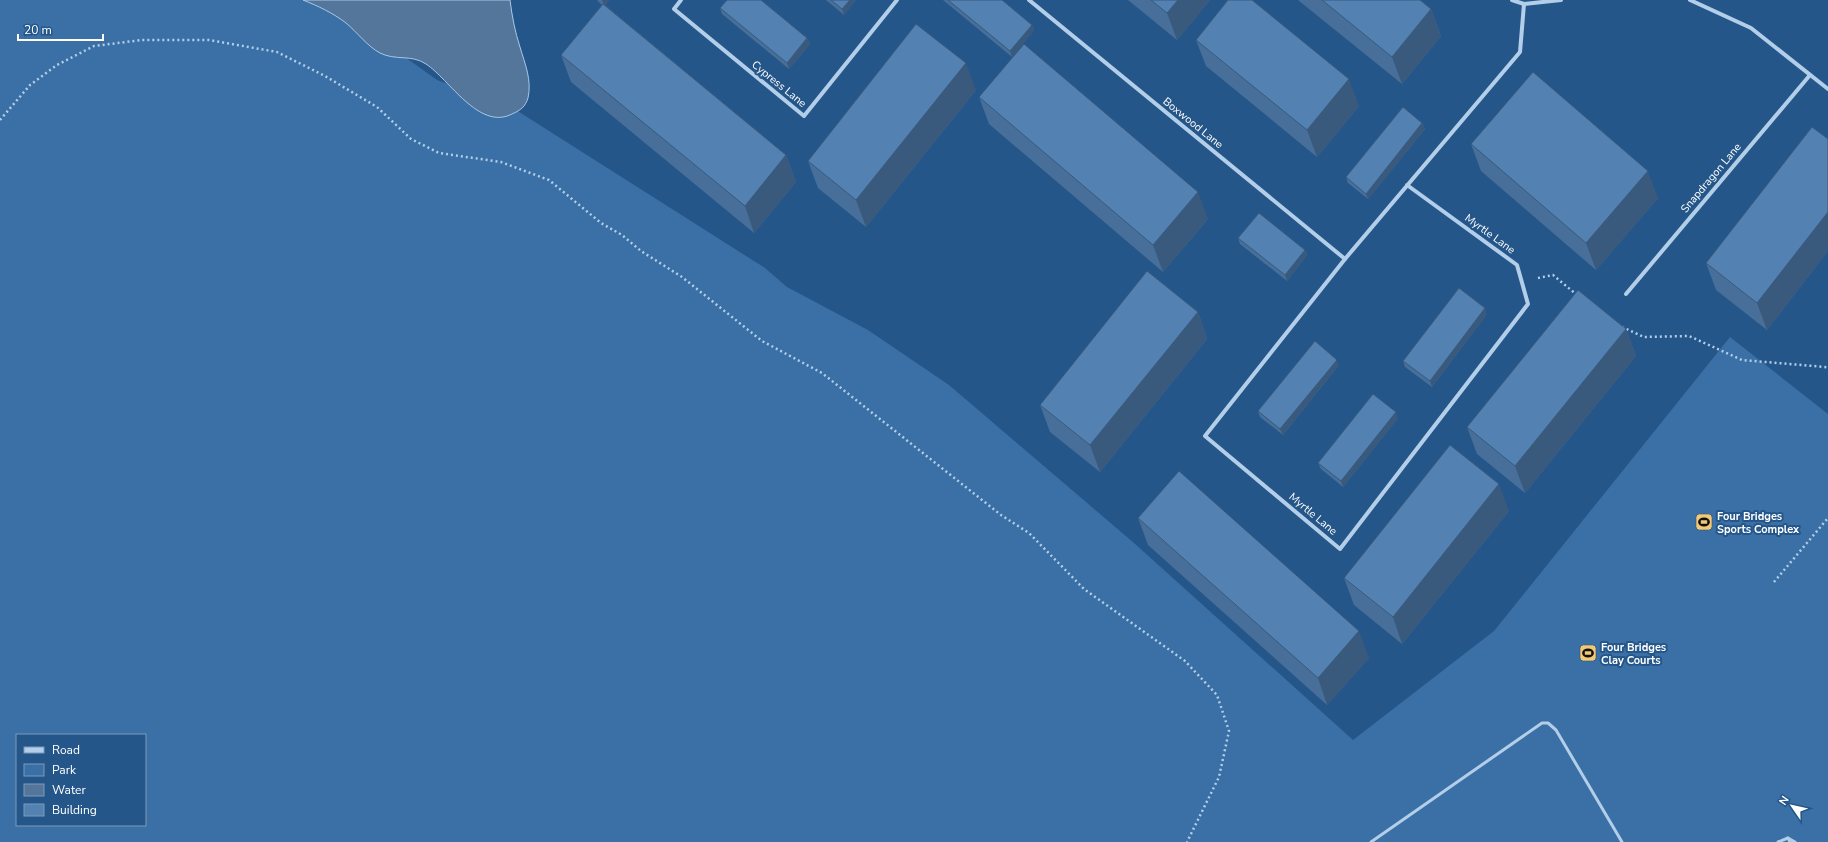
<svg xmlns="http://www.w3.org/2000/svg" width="1828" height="842" font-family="'Nunito Sans',sans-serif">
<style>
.green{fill:#3a70a6;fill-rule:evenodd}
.water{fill:#55769b;stroke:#a6c9ea}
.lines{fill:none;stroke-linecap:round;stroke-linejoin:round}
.path{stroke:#b2cee9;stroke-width:2.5;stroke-dasharray:2 3;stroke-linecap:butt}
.service{stroke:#b2cee9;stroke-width:3}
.minor{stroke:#b2cee9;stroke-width:4}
.wall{fill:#476f99}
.shaded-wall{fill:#395a7d}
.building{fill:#5281b2;stroke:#395a7d}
.labels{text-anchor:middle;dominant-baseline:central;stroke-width:4;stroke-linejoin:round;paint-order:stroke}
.street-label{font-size:11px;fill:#fff;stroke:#255689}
.poi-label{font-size:11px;font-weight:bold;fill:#fff;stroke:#255689;text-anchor:start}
</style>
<rect width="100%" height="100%" fill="#255689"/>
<!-- green -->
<path class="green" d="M0,0H315L352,19L437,80L516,110L765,268L787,287L868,330L949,385L1134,543L1353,740L1494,631L1730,337L1828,414V842H0ZM17,735H145V825H17Z"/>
<!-- water -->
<path class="water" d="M303,0H510C512,16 515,32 520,47C525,64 532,80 528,98C525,107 521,110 512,114C479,131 449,79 426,64C411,54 396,61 380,53C367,46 357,32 346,23C333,13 318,6 303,0Z"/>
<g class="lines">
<!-- path -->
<g class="path">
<path d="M0,120L30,85L57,65L94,46L142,40H209L277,52L325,76L377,107L411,139L439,153L501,162L549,180L601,223L622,235L641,251L682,277L762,341L822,373L1001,515L1029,533L1084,589L1185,661L1217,695L1229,731L1219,777L1187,842"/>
<path d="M1538,278L1553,275L1577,295"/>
<path d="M1622,327L1644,337L1689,336L1742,360L1825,367L1828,369"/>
<path d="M1774,582L1828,518"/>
</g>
<!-- service -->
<g class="service">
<path d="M1788,838L1795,842"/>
<path d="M1371,842L1542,723H1548L1556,730L1622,842"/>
<path d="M1778,842L1788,838L1790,842"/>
</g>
<!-- minor -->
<g class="minor">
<path d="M681,0L674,9L804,116L897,0"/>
<path d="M1029,0L1345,259"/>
<path d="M1512,0L1524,4L1561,0"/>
<path d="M1690,0L1751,28L1828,89"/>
<path d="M1407,185L1517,265L1528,304L1340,549L1205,436L1345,259L1520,52L1524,4"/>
<path d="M1626,294L1810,75"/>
</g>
</g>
<!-- wall -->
<g class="wall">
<path d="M597,0H609L605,5L786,155L796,182L754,233L571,82L561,55L602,5Z"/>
<path d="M826,0H856L844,15Z"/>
<path d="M943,0H1002L1032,25L1034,30L1012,57Z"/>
<path d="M1128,0H1210L1177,40Z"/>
<path d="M1298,0H1420L1431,9L1441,36L1402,84Z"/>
<path d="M720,8L807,38L810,44L789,69L722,14Z"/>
<path d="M1196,40L1359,106L1317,157L1206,66Z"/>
<path d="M976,90L866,227L818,188L808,161Z"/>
<path d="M979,97L1208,219L1163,272L989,124Z"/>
<path d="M1422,123L1425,129L1368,199L1348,183L1346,177Z"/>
<path d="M1828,139V251L1767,330L1716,290L1706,263Z"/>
<path d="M1471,144L1658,198L1596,270L1481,171Z"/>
<path d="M1238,238L1305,250L1307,255L1287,281L1240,244Z"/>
<path d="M1198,312L1207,339L1100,472L1050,432L1040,405Z"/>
<path d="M1487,314L1432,387L1405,367L1403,361Z"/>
<path d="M1626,329L1636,356L1525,493L1477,454L1467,427Z"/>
<path d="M1339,365L1283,435L1260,417L1258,411Z"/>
<path d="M1398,418L1343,487L1321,469L1318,463Z"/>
<path d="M1509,511L1402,644L1354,605L1344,578Z"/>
<path d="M1138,518L1369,658L1327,705L1148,545Z"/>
</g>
<!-- shaded-wall -->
<g class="shaded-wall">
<path d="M602,0H609L604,6Z"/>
<path d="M850,0H856L844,15L842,9Z"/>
<path d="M1178,0H1210L1177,40L1167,13Z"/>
<path d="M1431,9L1441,36L1402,84L1392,57Z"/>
<path d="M1032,25L1034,30L1012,57L1010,51Z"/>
<path d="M807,38L810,44L789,69L787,63Z"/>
<path d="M966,63L976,90L866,227L856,200Z"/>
<path d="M1349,79L1359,106L1317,157L1307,130Z"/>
<path d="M1422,123L1425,129L1368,199L1366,194Z"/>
<path d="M786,155L796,182L754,233L745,206Z"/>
<path d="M1648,171L1658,198L1596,270L1586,243Z"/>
<path d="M1198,192L1208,219L1163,272L1153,245Z"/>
<path d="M1828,212V251L1767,330L1757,303Z"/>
<path d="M1305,250L1307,255L1287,281L1285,275Z"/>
<path d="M1485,308L1487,314L1432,387L1430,381Z"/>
<path d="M1198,312L1207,339L1100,472L1090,445Z"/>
<path d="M1626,329L1636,356L1525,493L1515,466Z"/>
<path d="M1337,360L1339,365L1283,435L1280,429Z"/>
<path d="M1396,412L1398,418L1343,487L1341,481Z"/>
<path d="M1499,484L1509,511L1402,644L1393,617Z"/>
<path d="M1359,631L1369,658L1327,705L1318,678Z"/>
</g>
<!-- building -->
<g class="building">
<path d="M727,0H761L807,38L787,63L720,8Z"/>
<path d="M831,0H850L842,9Z"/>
<path d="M948,0H1002L1032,25L1010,51Z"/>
<path d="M1151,0H1178L1167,13Z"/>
<path d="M1228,0H1252L1349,79L1307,130L1196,40Z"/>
<path d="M1322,0H1420L1431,9L1392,57Z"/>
<path d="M603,4L786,155L745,206L561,55Z"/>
<path d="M916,24L966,63L856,200L808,161Z"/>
<path d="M1024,44L1198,192L1153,245L979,97Z"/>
<path d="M1533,72L1648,171L1586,243L1471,144Z"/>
<path d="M1403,107L1422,123L1366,194L1346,177Z"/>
<path d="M1812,127L1828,139V212L1757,303L1706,263Z"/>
<path d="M1259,213L1305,250L1285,275L1238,238Z"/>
<path d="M1147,271L1198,312L1090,445L1040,405Z"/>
<path d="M1459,288L1485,308L1430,381L1403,361Z"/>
<path d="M1578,290L1626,329L1515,466L1467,427Z"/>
<path d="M1315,341L1337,360L1280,429L1258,411Z"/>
<path d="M1373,394L1396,412L1341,481L1318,463Z"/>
<path d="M1450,445L1499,484L1393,617L1344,578Z"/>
<path d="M1179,471L1359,631L1318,678L1138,518Z"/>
</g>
<!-- icons -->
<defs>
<symbol id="stadium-square" viewBox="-11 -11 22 22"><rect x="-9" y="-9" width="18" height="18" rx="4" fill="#f3c976" stroke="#255689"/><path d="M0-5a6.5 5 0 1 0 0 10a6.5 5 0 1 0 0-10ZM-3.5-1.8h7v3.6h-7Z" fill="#111"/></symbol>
</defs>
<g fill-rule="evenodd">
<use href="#stadium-square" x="1694" y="512" width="20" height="20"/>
<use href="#stadium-square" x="1578" y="643" width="20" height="20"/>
</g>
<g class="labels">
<!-- street labels -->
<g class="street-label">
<text transform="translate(779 84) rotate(39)">Cypress Lane</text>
<text transform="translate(1193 123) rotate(39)">Boxwood Lane</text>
<text transform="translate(1711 178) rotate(-50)">Snapdragon Lane</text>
<text transform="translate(1490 234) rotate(36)">Myrtle Lane</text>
<text transform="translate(1313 514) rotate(40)">Myrtle Lane</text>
</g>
<!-- poi labels -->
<g class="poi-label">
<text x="1717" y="516">Four Bridges<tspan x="1717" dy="13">Sports Complex</tspan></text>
<text x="1601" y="647">Four Bridges<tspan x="1601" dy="13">Clay Courts</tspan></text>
</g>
</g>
<!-- legend -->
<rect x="16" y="734" width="130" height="92" fill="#255689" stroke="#7c9ab8"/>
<rect x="24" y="747" width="20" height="6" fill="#b2cee9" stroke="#7c9ab8"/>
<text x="52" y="754" font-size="12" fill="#ffffff">Road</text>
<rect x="24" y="764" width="20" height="12" fill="#3a70a6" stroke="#7c9ab8"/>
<text x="52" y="774" font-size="12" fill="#ffffff">Park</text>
<rect x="24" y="784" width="20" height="12" fill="#55769b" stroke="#7c9ab8"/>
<text x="52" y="794" font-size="12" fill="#ffffff">Water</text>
<rect x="24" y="804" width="20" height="12" fill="#5281b2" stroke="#7c9ab8"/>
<text x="52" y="814" font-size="12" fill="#ffffff">Building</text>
<!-- north arrow -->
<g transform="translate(1792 806) rotate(304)" stroke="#255689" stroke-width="3" paint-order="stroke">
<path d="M0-3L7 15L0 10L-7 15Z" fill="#ffffff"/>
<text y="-6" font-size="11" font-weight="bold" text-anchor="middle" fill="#ffffff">N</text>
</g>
<!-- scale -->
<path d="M18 34v6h85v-6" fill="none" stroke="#ffffff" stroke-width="2"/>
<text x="24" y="34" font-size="12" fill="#ffffff" stroke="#255689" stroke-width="3" paint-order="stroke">20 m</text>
</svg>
